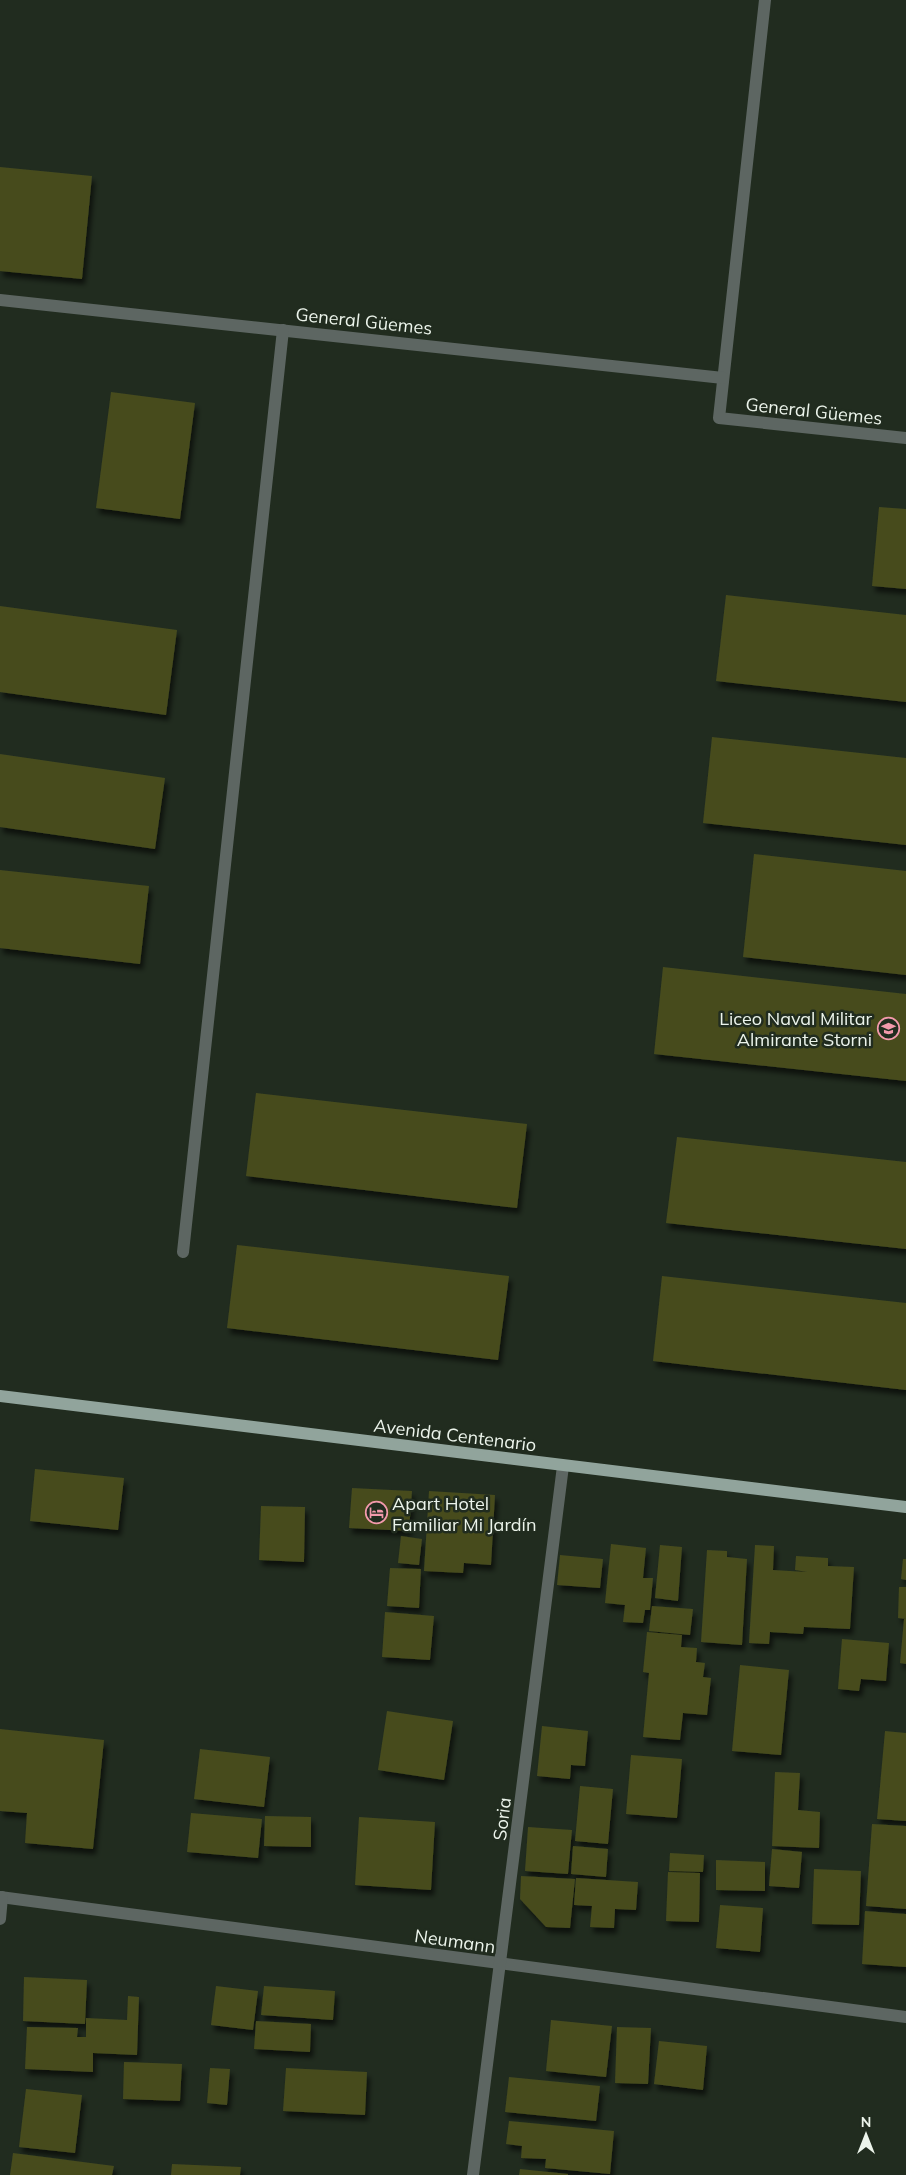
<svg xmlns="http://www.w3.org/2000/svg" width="906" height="2175" font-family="Mulish,sans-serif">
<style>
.building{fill:#464b1f;filter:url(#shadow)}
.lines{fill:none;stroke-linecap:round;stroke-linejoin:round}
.lane{stroke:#5d6662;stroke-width:12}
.street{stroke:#5d6662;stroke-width:12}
.primary{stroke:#91a49c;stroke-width:12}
.labels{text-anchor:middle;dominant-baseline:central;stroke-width:5;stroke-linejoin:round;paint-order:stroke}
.street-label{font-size:18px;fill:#ecf4eb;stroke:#212c1f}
.poi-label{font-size:18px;fill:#ecf4eb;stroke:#212c1f;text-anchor:end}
</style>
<defs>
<filter id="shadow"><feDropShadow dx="3" dy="5.5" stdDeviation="2.5" flood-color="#0009"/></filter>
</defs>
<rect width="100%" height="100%" fill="#212c1f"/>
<!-- building -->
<g class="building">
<path d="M0,167L92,176L82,279L0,271Z"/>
<path d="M111,392L195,403L180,519L96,508Z"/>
<path d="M879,507L906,509V589L872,586Z"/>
<path d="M726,595L906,615V702L716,681Z"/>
<path d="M0,606L177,630L166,715L0,692Z"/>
<path d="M712,737L906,758V845L703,823Z"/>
<path d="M0,754L165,778L155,849L0,827Z"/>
<path d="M754,854L906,871V975L743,957Z"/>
<path d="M0,870L149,886L140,964L0,948Z"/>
<path d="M663,967L906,994V1081L654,1054Z"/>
<path d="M256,1093L527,1124L517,1208L246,1176Z"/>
<path d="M677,1137L906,1162V1249L666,1223Z"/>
<path d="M237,1245L509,1276L498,1360L227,1328Z"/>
<path d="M662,1276L906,1303V1390L653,1361Z"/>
<path d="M35,1469L124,1478L118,1530L30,1521Z"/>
<path d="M352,1488L412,1491L409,1531L349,1528Z"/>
<path d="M429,1491L495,1495L491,1565L464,1563L463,1573L424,1571Z"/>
<path d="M261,1506L305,1507L304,1562L259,1560Z"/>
<path d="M401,1536L422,1539L419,1565L398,1563Z"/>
<path d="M611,1544L646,1548L643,1578H653L650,1610H645L643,1623L623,1622L625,1605L605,1603Z"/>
<path d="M660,1545L682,1547L678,1601L655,1598Z"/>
<path d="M755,1545L774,1546L773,1570L807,1572L795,1570L796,1556L828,1558V1566L854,1567L850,1629L804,1627L803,1634L770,1632L769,1644L749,1643Z"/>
<path d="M707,1550L727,1551V1557L747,1559L742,1645L701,1642Z"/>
<path d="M560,1555L603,1559L600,1588L557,1585Z"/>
<path d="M903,1559H906V1580L901,1579Z"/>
<path d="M390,1568L421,1569L419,1608L387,1606Z"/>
<path d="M899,1587H906V1619L898,1618Z"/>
<path d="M652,1606L693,1609L690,1635L649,1631Z"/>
<path d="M385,1612L434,1616L430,1660L382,1657Z"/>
<path d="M904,1619H906V1664L900,1663Z"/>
<path d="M647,1632L682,1635L681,1647L697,1648L696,1662L705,1663L703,1677L711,1678L707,1715L683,1713L680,1740L643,1737L649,1673L643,1672Z"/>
<path d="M842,1639L889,1643L886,1681L861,1679L859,1691L838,1689Z"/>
<path d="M740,1665L789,1670L781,1755L732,1751Z"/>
<path d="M387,1711L453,1721L444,1780L378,1770Z"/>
<path d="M542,1726L588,1731L585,1766L571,1765L570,1779L537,1776Z"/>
<path d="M0,1729L104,1740L93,1849L25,1843L27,1813L0,1811Z"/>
<path d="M885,1731L906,1733V1821L877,1819Z"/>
<path d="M200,1749L270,1757L264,1807L194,1799Z"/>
<path d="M631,1755L682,1759L677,1818L626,1814Z"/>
<path d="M775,1772L800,1773L798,1810L820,1812L819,1848L772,1846Z"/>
<path d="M580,1786L613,1789L608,1844L575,1841Z"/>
<path d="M191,1813L262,1819L258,1858L187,1852Z"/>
<path d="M265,1816L311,1817V1847L264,1846Z"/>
<path d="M359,1817L435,1822L431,1890L355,1885Z"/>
<path d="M872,1824L906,1826V1909L866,1906Z"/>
<path d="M528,1827L572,1830L568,1874L525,1871Z"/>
<path d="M573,1846L608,1849L606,1877L571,1874Z"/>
<path d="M772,1849L802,1852L799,1888L769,1886Z"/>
<path d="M670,1853L704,1855L703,1872L669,1871Z"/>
<path d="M716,1860L765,1862V1891L716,1890Z"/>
<path d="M814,1869L861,1871L859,1925L812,1924Z"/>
<path d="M668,1872L700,1873L699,1922L666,1921Z"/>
<path d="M521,1876L575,1879L570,1928L546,1927L520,1899Z"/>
<path d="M576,1878L638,1882L636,1910L615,1909L614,1928L590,1927L592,1906L574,1905Z"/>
<path d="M720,1905L763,1908L760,1952L716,1948Z"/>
<path d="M865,1911L906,1914V1967L862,1964Z"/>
<path d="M24,1977L87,1980L85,2024L23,2021Z"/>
<path d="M216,1986L258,1991L253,2030L211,2025Z"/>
<path d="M264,1986L335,1991L333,2020L261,2015Z"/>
<path d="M128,1996L139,1997L137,2055L93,2053V2072L25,2069L27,2027L78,2028L77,2037H86V2018L127,2020Z"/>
<path d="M551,2020L612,2026L606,2077L546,2071Z"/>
<path d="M256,2021L311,2024L310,2052L254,2049Z"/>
<path d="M617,2027L651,2028L648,2084L615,2083Z"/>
<path d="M659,2041L707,2046L703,2090L654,2084Z"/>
<path d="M124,2062L182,2064L180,2101L123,2099Z"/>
<path d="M210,2068L230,2069L227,2105L207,2103Z"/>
<path d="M286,2068L367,2072L365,2115L283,2111Z"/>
<path d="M509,2077L600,2086L596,2121L505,2112Z"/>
<path d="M26,2089L82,2095L75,2153L19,2147Z"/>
<path d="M509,2121L614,2131L610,2174L545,2168L546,2159L521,2158L522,2146L506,2144Z"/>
<path d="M13,2153L114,2166L112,2175H10Z"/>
<path d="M172,2164L241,2167L240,2175H171Z"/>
<path d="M520,2169L568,2174V2175H519Z"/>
</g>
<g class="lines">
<!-- lane -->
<g class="lane">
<path d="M765,0L719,418L906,438"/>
<path d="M0,300L723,378"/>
<path d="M183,1252L283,330"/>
</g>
<!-- street -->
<g class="street">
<path d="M0,1897L906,2017"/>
<path d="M0,1919L2,1897"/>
<path d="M473,2175L563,1466"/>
</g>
<!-- primary -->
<path class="primary" d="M0,1396L906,1507"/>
</g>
<!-- icons -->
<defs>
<symbol id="school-ring" viewBox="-11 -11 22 22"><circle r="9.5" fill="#212c1f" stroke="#f39aac" stroke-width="1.5"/><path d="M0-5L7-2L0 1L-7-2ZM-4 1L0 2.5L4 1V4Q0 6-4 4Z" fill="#f39aac"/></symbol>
<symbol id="hotel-ring" viewBox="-11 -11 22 22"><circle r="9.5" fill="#212c1f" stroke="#f39aac" stroke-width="1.5"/><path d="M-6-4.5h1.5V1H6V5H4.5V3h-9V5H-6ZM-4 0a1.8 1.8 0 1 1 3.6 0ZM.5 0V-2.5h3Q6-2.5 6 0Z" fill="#f39aac"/></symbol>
</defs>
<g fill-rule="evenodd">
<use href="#school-ring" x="876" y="1016" width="25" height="25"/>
<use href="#hotel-ring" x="364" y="1500" width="25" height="25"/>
</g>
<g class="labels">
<!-- street labels -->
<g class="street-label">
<text transform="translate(364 321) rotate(6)">General Güemes</text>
<text transform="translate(814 411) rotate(6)">General Güemes</text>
<text transform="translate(455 1435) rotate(7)">Avenida Centenario</text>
<text transform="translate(502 1819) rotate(-83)">Soria</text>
<text transform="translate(455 1941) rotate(8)">Neumann</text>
</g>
<!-- poi labels -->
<g class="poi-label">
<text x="872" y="1018">Liceo Naval Militar<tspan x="872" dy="21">Almirante Storni</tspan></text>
<text x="392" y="1503" text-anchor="start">Apart Hotel<tspan x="392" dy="21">Familiar Mi Jardín</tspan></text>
</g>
</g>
<!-- north arrow -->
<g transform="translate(866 2135)" stroke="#212c1f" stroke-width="4" paint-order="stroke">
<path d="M0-4L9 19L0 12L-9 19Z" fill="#ecf4eb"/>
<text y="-8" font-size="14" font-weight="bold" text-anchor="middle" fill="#ecf4eb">N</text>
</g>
</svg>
